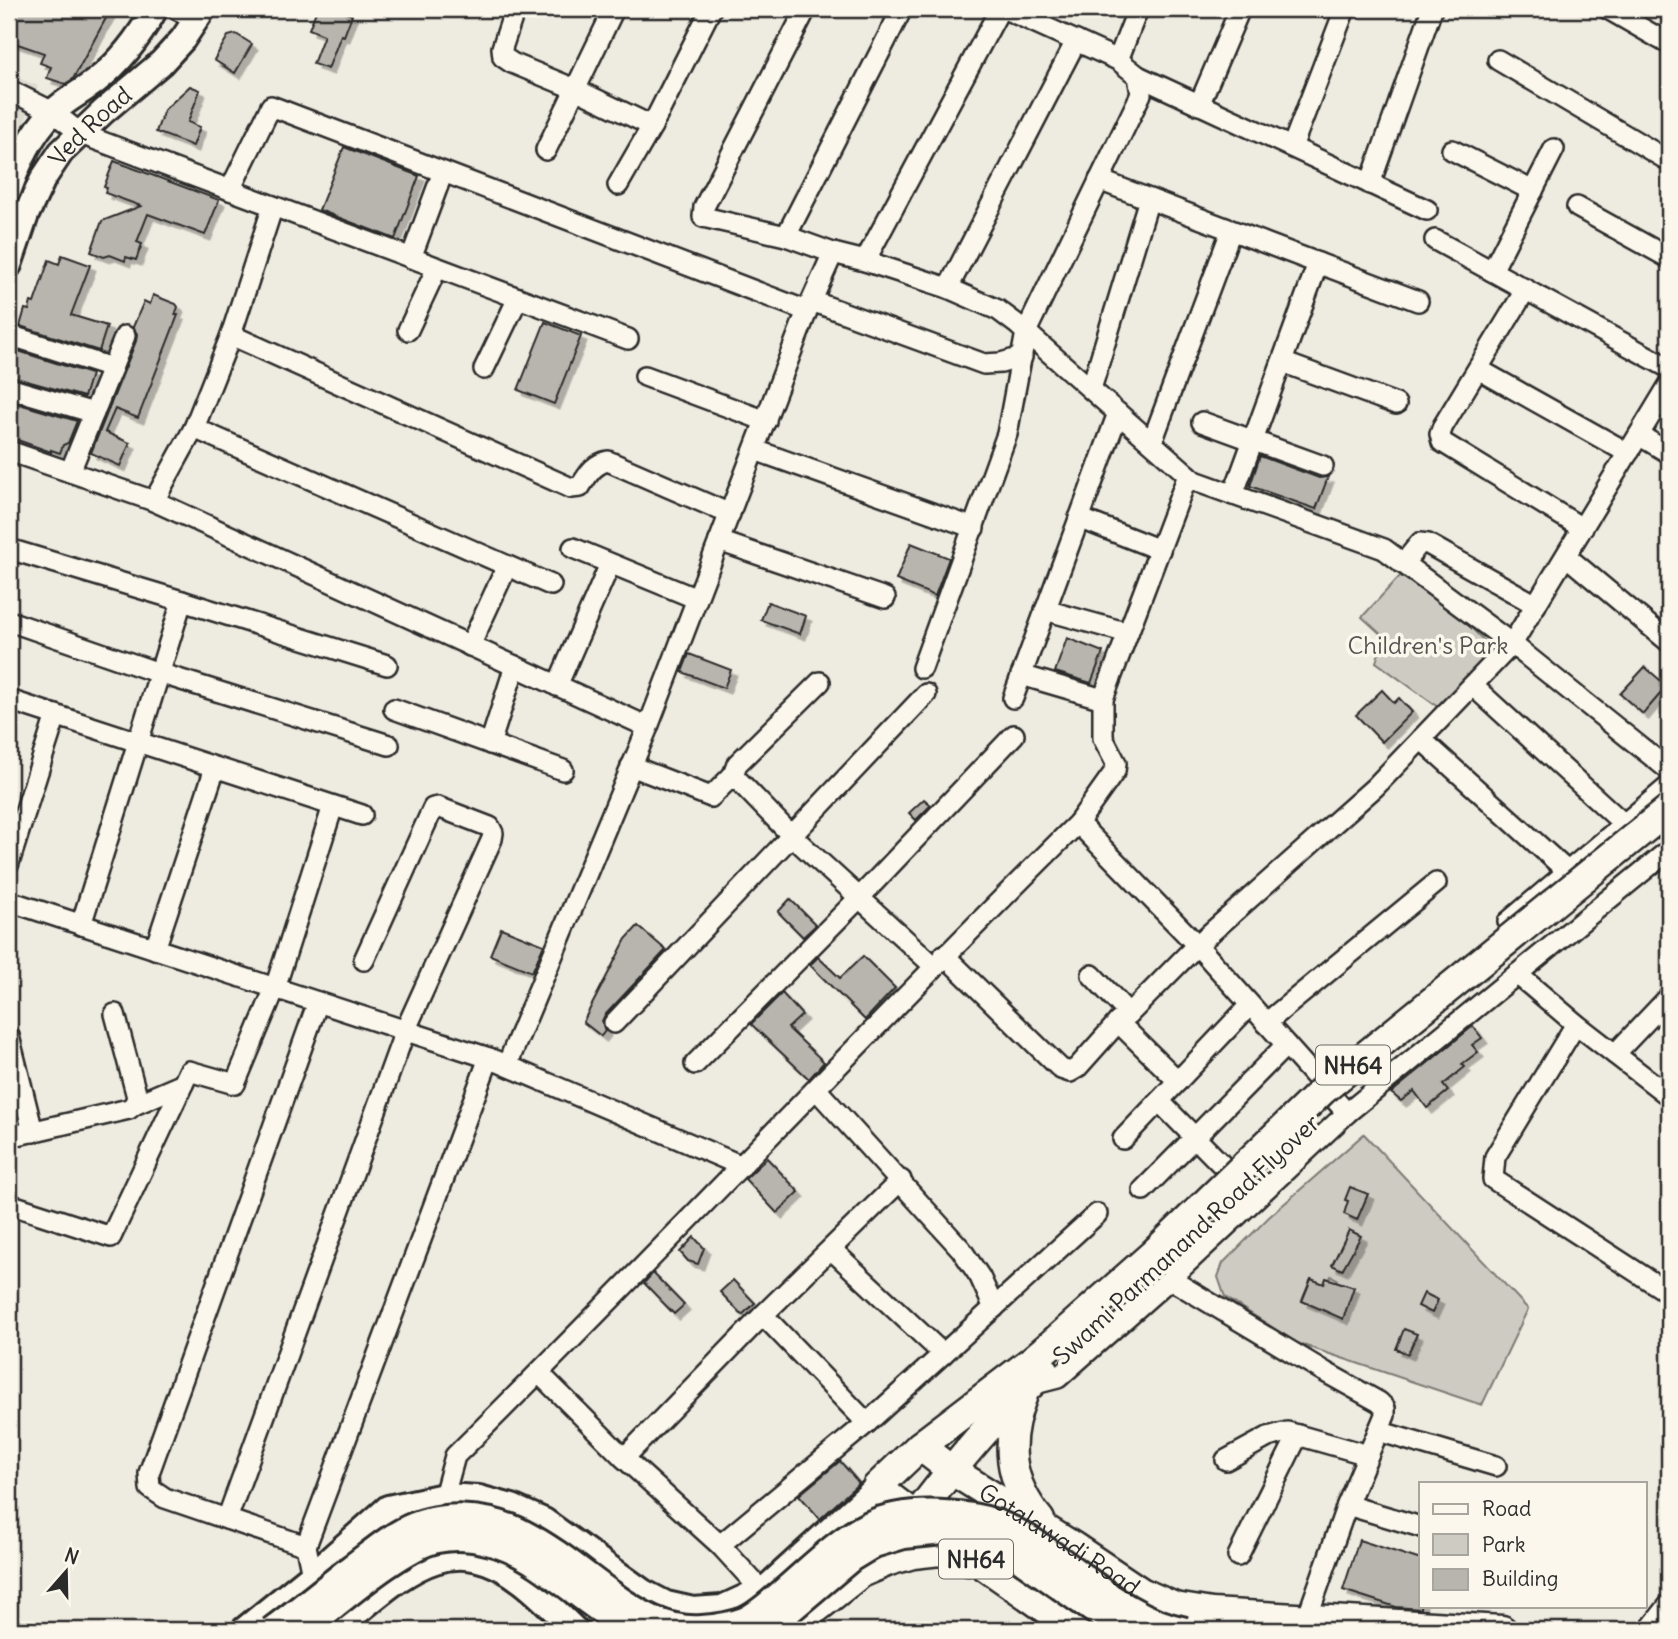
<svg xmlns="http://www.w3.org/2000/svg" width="1678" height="1639" font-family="Delius,sans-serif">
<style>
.built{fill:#dedbd1}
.green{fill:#cecbc2;stroke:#7c7b76;stroke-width:2;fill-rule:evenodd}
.building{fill:#b8b5ae;stroke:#2b2b2b;stroke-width:2;filter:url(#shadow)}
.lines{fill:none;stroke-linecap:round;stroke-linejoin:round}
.minor-casing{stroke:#2b2b2b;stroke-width:24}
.major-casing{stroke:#2b2b2b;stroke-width:30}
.highway-casing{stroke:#2b2b2b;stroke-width:33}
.minor{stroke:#fbf7ec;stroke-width:19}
.major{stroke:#fbf7ec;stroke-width:24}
.highway{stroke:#fbf7ec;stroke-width:28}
.major-bridge-casing{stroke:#2b2b2b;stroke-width:30;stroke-linecap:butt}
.highway-bridge-casing{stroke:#2b2b2b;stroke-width:33;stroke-linecap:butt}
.major-bridge{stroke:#fbf7ec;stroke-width:24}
.highway-bridge{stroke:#fbf7ec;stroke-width:28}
.labels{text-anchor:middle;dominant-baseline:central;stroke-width:7;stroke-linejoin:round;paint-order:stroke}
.shield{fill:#fbf7ec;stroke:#696865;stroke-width:2}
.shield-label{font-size:23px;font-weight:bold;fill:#2b2b2b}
.street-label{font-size:24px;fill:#2b2b2b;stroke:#fbf7ec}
.park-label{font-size:24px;fill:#545351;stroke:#fbf7ec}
</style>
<defs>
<filter id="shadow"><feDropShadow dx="5.5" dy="5.5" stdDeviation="0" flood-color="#0004"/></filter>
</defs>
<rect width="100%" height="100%" fill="#eeebe0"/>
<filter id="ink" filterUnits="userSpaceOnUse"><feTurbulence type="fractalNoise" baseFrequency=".0143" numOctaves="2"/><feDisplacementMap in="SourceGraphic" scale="14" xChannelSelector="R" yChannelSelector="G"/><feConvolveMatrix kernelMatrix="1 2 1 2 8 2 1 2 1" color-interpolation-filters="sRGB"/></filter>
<g filter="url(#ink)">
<!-- built -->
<path class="built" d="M9,74L38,86L9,164Z"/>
<!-- green -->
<g class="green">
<path d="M1400,576L1446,602L1495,652L1439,708L1376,662L1384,637L1362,617Z"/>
<path d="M1364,1134L1528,1309L1482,1405L1297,1343L1225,1297L1218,1277L1223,1263L1269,1217ZM1331,1276L1337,1279L1323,1310L1302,1301L1311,1279L1327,1285Z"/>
</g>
<!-- building -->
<g class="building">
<path d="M9,9H111L73,79L65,84L47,78L51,67L40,63L44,53L9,41Z"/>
<path d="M317,9H335L352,15L344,36L341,35L328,69L313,64L324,35L309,29Z"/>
<path d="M236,34L252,44L235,73L214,60L228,36Z"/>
<path d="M190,86L200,90L188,122L200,127L193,146L156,132L164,110Z"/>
<path d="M344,147L419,176L395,239L319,210Z"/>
<path d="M114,161L219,200L205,235L148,214L137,242L142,244L136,260L126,257L125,261L110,255L104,257L91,252L102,221L141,206L105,193L107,188L104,187Z"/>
<path d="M62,255L90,265L71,315L107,326L99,351L20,326L25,309L29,310L31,302L34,303L49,260L59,264Z"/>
<path d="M153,295L176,304L178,307L175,315H178L138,418L115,409L105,432L130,443L120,466L91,453L136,341L137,334L133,327L144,301L150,304Z"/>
<path d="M545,322L581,336L554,404L518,390Z"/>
<path d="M15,350L91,374L84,397L9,376V354L13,355Z"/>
<path d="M9,401L77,421L68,443L63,445L60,453L51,450V452L9,437Z"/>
<path d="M1260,456L1319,478L1328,477L1316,509L1250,486Z"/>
<path d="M911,543L949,558L935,596L896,580Z"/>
<path d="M768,602L806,616L800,634L761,620Z"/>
<path d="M1067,638L1103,652L1091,683L1055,672Z"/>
<path d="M689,654L731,670L724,688L682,672Z"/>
<path d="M1645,667L1667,686L1643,714L1620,694Z"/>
<path d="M1382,690L1394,703L1399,698L1412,712L1382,742L1356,715Z"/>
<path d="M924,799L931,805L916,820L909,813Z"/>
<path d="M790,899L816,925L803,937L778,912Z"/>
<path d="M638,926L666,950L605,1015L602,1021L605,1031L601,1036L583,1022L626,939Z"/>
<path d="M501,928L544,945L532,972L490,955Z"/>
<path d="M863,956L895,988L865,1020L810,965L818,957L840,978Z"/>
<path d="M782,993L802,1015L788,1028L824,1062L809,1079L751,1024Z"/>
<path d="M1473,1026L1482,1038L1472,1045L1478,1052L1462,1064L1465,1067L1443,1085L1448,1091L1427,1108L1414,1091L1401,1101L1391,1093Z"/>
<path d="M767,1158L799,1192L777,1213L745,1179Z"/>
<path d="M1350,1187L1368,1194L1357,1220L1344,1214L1348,1201L1345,1200Z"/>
<path d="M1349,1230L1361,1236L1342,1270L1332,1265Z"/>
<path d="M694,1237L704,1248L698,1264L688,1261L680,1252Z"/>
<path d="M653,1273L684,1305L674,1314L644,1283Z"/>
<path d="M1326,1278L1354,1287L1343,1319L1302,1301L1311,1279L1324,1284Z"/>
<path d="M733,1280L755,1303L742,1315L720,1292Z"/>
<path d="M1424,1293L1438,1300L1432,1313L1418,1306Z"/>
<path d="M1404,1329L1417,1334L1408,1354L1396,1349Z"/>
<path d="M840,1461L859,1483L820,1519L799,1495Z"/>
<path d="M1359,1540L1421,1560V1609L1396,1607L1343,1590Z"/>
</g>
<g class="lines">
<defs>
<g id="minor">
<path d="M176,9L196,20"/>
<path d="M515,9L502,48L503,57L512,63L575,89L652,126"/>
<path d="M806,9L704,207L703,217L786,236L833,253L865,261L948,288L998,310L1018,325L1195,481L1384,549L1512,644L1669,770"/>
<path d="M1608,9L1669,44"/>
<path d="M1118,60L1138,9"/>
<path d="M1498,60L1669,161"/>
<path d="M1138,76L1427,210"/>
<path d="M9,90L53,112L81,134L628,339"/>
<path d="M1199,105L1240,9"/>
<path d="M1292,147L1345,9"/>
<path d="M546,150L614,9"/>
<path d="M1452,150L1533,191"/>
<path d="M1099,180L1418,301"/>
<path d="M1370,184L1432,9"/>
<path d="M618,185L652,126L711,9"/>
<path d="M230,190L271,106L807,311"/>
<path d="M1577,207L1669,258"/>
<path d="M786,236L902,9"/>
<path d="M1435,240L1669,368"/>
<path d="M411,258L443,172"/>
<path d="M865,261L1000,9"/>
<path d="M1492,271L1554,149"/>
<path d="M948,288L1076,41"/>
<path d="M1526,289L1443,426L1440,434L1442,442L1582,528"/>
<path d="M812,301L984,364L1001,363L1022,357"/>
<path d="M408,330L437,268"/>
<path d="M9,335L112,368"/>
<path d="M231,335L571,488L580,487C588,475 593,464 608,461L730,514"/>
<path d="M1282,362L1396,404"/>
<path d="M484,369L518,298"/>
<path d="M1478,369L1628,453"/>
<path d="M645,376L766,421"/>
<path d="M9,388L94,413"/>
<path d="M1091,389L1149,199"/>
<path d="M1202,422L1323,466"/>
<path d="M194,428L551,585"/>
<path d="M1639,435L1669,453"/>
<path d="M1152,442L1231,231"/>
<path d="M755,450L974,528"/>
<path d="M9,451L154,501L648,727"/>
<path d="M70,472L125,336"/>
<path d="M1233,495L1318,263"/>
<path d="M154,501L194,428L231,335L273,206"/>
<path d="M1079,518L1160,550"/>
<path d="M719,541L885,598"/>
<path d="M573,548L697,599"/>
<path d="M9,549L182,601L387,665"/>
<path d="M1566,556L1669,642"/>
<path d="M1403,564L1420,543L1428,544L1536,605"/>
<path d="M1045,610L1128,633"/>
<path d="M9,621L159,673L389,745"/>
<path d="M470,646L507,566"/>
<path d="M922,668L1007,434L1026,332L1141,94L1138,76L1118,60L1005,9"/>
<path d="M1021,675L1103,699"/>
<path d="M820,682L737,764L733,775L793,837L934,966"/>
<path d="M557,686L610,564"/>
<path d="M1473,686L1624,824"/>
<path d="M1013,698L1118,413"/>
<path d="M9,700L362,815"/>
<path d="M394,709L563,770"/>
<path d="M1421,739L1568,872"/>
<path d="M490,744L515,666"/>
<path d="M631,766L711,797L733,775"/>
<path d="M1078,823L1115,771L1116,763L1103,738V699L1188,475"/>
<path d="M9,863L56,715"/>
<path d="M9,901L489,1058L742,1166"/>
<path d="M1508,922L1669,786"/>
<path d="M81,925L182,601"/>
<path d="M155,949L215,768"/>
<path d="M944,955L1061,1069L1070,1072L1077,1068L1118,1022L1129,1014L1197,945L1375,787L1512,644L1669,385"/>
<path d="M1517,974L1576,1024L1669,1096"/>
<path d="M1092,975L1129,1014"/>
<path d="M1118,1022L1178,1081"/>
<path d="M614,1023L926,694"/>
<path d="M1266,1023L1436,883"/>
<path d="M1576,1024L1495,1157L1493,1179L1669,1293"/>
<path d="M9,1036L33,1132"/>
<path d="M1615,1054L1669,997"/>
<path d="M695,1064L860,897L1014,735"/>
<path d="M507,1065L648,727L807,311L833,253"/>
<path d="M817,1090L961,1249L980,1277L994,1308"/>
<path d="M1159,1101L1225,1168"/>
<path d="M134,1105L183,1084L189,1071L235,1084L275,988L333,806"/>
<path d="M9,1137L129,1109L134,1105L137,1097L115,1014"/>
<path d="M1123,1139L1250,1005"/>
<path d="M1143,1190L1286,1045"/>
<path d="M9,1204L111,1237L183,1084"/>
<path d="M831,1249L943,1354"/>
<path d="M1170,1279L1325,1372L1379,1402L1385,1408V1415L1347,1505L1307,1618"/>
<path d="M763,1315L867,1423"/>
<path d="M539,1373L624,1458L720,1545L761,1590"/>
<path d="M1031,1385L1058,1378L1170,1279L1347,1113L1669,850"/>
<path d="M1378,1431L1496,1466"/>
<path d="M624,1458L763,1315L901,1180"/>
<path d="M1226,1460L1268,1437L1287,1432L1368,1455"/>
<path d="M1347,1505L1421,1527"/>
<path d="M445,1510L444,1496L455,1456C666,1248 867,1031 1078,823L1197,945L1347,1113"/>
<path d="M227,1519L405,1031L492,839L493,833L490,827L438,807L433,808L364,960"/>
<path d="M720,1545L867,1423L1097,1214"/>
<path d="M306,1546L165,1498L150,1488L149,1473L318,1002"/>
<path d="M1238,1556L1298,1435"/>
<path d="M312,1575L306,1546L489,1058"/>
<path d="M1649,1630L1669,1605"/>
</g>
<g id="major">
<path d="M9,189C19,162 31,134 52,113C65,100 82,92 96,81C121,62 140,36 155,9"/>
<path id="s1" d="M9,265L26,215L43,179L61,152L104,111L161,63L183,39L203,9"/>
<path d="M752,1601L877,1487"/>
<path d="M244,1630L312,1575L388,1508L444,1496L479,1498L512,1507L544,1521L643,1592L666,1604L693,1610L722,1608L761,1590"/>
<path d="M335,1630C397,1582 445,1522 523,1582C541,1596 558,1614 575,1630"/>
<path d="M790,1630L827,1599"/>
</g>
<g id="highway">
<path d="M1055,1341L1029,1363L920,1446L877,1487C941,1538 1010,1582 1076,1630"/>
<path d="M1023,1395C1004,1442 1008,1481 1040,1520"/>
<path id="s2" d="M920,1446L951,1470L1074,1547L1141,1592L1175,1607L1212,1613L1502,1630"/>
<path d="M915,1518C954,1465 996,1414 1045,1371"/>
<path d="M813,1611L861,1573L889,1561L913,1554L940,1551L968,1561"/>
</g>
</defs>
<!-- minor casing -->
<use href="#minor" class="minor-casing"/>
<!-- major casing -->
<use href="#major" class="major-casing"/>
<!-- highway casing -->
<use href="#highway" class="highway-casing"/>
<!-- minor -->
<use href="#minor" class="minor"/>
<!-- major -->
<use href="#major" class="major"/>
<!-- highway -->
<use href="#highway" class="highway"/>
<defs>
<g id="major-bridge">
<path d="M271,1630C298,1610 324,1589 350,1568C367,1556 383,1541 402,1531C438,1511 488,1514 524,1533C555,1549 582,1572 611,1593C637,1612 668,1631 702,1628C716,1627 731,1625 744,1620C758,1614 770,1602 782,1592C809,1569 837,1540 869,1524C901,1509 940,1511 973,1516C1049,1528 1105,1616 1186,1630"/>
<path d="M304,1630C336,1606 400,1548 437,1540C472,1533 510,1546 539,1566C570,1587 599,1613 632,1630"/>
<path d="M767,1630L851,1559L874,1545L904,1536L943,1532L974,1537L1004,1548L1121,1630"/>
</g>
<path id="highway-bridge" d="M1055,1341L1153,1254L1322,1091L1669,809"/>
</defs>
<!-- major-bridge casing -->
<use href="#major-bridge" class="major-bridge-casing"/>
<!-- highway-bridge casing -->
<use href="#highway-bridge" class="highway-bridge-casing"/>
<!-- major-bridge -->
<use href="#major-bridge" class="major-bridge"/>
<!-- highway-bridge -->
<use href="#highway-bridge" class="highway-bridge"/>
</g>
</g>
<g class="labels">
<!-- shield labels -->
<g class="shield">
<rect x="1316" y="1045.5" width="74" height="39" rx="5"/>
<rect x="939" y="1539.5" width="74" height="39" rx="5"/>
</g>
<g class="shield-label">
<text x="1353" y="1065">NH64</text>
<text x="976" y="1559">NH64</text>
</g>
<!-- street labels -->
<g class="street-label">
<text stroke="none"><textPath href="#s1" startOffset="164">Ved Road</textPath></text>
<text transform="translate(1186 1239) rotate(-43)">Swami Parmanand Road Flyover</text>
<text stroke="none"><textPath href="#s2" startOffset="168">Gotalawadi Road</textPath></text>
</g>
<!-- park labels -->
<g class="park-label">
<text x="1428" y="645">Children's Park</text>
</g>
</g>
<!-- margin -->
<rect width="1678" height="1639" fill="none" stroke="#fbf7ec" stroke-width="35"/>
<rect x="18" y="18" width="1643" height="1604" fill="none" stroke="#2b2b2b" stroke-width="2.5" filter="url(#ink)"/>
<!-- legend -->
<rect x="1419" y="1482" width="228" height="126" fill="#fbf7ec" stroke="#a8a59f" stroke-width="2"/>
<rect x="1433" y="1504" width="35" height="10" fill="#fbf7ec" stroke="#a8a59f" stroke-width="2"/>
<text x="1482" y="1516" font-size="21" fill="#2b2b2b">Road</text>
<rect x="1433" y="1534" width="35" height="21" fill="#cecbc2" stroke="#a8a59f" stroke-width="2"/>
<text x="1482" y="1552" font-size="21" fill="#2b2b2b">Park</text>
<rect x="1433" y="1569" width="35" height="21" fill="#b8b5ae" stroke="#a8a59f" stroke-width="2"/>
<text x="1482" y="1586" font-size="21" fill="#2b2b2b">Building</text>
<!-- north arrow -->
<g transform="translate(66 1572) rotate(20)" stroke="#fbf7ec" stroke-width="5" paint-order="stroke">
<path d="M0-5L12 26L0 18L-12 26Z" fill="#2b2b2b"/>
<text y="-10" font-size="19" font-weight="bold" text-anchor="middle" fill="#2b2b2b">N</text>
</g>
</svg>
